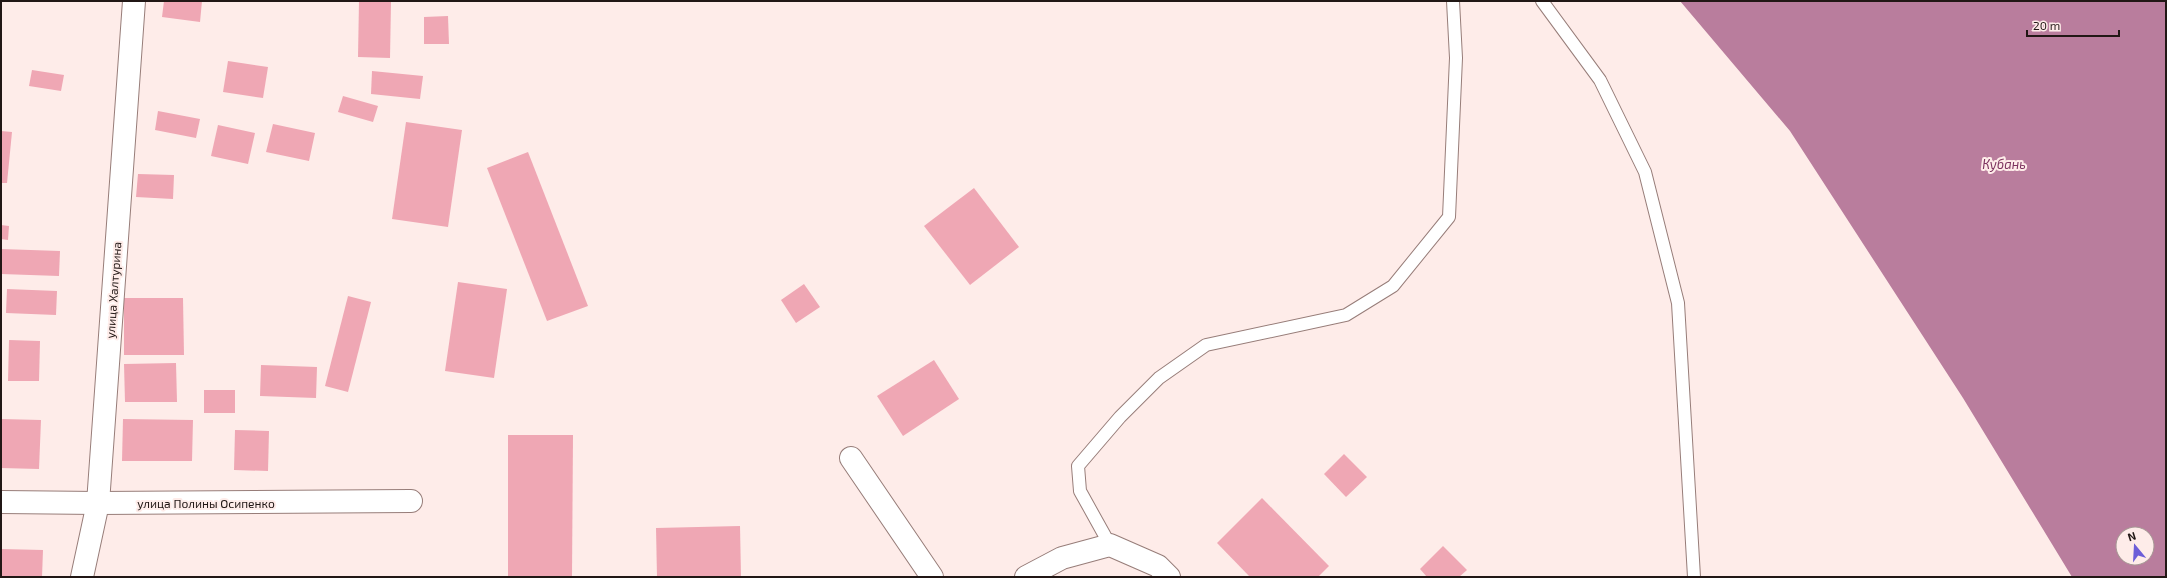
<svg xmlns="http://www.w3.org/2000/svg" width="2167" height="578" font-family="'Exo 2',sans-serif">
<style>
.water{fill:#b97d9d;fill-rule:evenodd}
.building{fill:#efa7b4}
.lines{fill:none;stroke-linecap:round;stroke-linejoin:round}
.service-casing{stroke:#977d79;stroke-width:14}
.minor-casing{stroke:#977d79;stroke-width:24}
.service{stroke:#fff;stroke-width:12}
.minor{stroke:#fff;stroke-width:22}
.labels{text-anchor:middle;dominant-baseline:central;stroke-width:4;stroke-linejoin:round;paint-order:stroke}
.street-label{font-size:12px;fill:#211715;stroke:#feece9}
.water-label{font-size:13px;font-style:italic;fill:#7e3460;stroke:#feece9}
</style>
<rect width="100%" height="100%" fill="#feece9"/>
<!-- water -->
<path class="water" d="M1680,1H2166V577H2072L1963,398L1790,131ZM2123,534H2147V558H2123Z"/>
<!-- building -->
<g class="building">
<path d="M164,1H202L200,22L162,17Z"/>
<path d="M359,1L391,2L390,58L358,57Z"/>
<path d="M448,16L449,44H424V17Z"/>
<path d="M228,61L268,67L263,98L223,92Z"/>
<path d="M32,70L64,75L61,91L29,86Z"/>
<path d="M372,71L423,76L420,99L371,94Z"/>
<path d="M343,96L378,106L373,122L338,112Z"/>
<path d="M158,111L200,119L196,138L155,130Z"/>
<path d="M406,122L462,130L448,227L392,219Z"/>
<path d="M273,124L315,133L309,161L266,152Z"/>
<path d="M218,125L255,133L248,164L211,156Z"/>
<path d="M1,131L12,132L7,183H1Z"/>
<path d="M528,152L588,306L547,321L487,168Z"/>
<path d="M138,174L174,175L173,199L136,197Z"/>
<path d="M974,188L1019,247L970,285L924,226Z"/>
<path d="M1,225L9,226L8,240L1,239Z"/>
<path d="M1,249L60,251L59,276L1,274Z"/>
<path d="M458,282L507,289L494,378L445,371Z"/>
<path d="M804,284L820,307L796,323L781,300Z"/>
<path d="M7,289L57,291L56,315L6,313Z"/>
<path d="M348,296L371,302L348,392L325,386Z"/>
<path d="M124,298H183L184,355H124Z"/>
<path d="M9,340L40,341L39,381H8Z"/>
<path d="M934,360L959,399L903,436L877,396Z"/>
<path d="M176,363L177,402H125L124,364Z"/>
<path d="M261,365L317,367L316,398L260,396Z"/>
<rect x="204" y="390" width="31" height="23"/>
<path d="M1,419L41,420L39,469L1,468Z"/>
<path d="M123,419L193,420L192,461H122Z"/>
<path d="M235,430L269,431L268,471L234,470Z"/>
<path d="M508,435H573L572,577H508Z"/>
<path d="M1344,454L1367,477L1346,497L1324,474Z"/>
<path d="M1262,498L1329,566L1318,577H1250L1217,543Z"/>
<path d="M740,526L741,577H657L656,528Z"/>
<path d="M1443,546L1467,570L1459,577H1427L1420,569Z"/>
<path d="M1,549L43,550L42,577H1Z"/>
</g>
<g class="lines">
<defs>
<g id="service">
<path d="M1542,1L1600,80L1645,172L1678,303L1694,577"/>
<path d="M1110,545L1080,491L1078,466L1120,417L1159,378L1206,345L1346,315L1393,286L1449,217L1456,58L1453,1"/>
</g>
<g id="minor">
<path d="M851,458L932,577"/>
<path d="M1,502L98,503L411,501"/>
<path d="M82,577L98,503L134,1"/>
<path d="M1026,577L1062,558L1110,545L1158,566L1169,577"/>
</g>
</defs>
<!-- service casing -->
<use href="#service" class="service-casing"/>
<!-- minor casing -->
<use href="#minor" class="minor-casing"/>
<!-- service -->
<use href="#service" class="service"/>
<!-- minor -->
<use href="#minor" class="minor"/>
</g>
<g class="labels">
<!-- street labels -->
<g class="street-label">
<text transform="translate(113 290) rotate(-86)">улица Халтурина</text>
<text x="206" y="503">улица Полины Осипенко</text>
</g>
<!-- water labels -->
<g class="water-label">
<text x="2004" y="164">Кубань</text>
</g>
</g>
<!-- border -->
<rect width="2167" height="578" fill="none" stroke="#211715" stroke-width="4"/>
<!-- north arrow -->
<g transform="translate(2135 546) rotate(342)"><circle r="19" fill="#feece9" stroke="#a69794"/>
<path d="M0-3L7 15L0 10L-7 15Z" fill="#6d5ed8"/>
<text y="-6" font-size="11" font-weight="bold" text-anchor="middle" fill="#211715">N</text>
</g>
<!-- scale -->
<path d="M2027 30v6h92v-6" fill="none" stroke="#211715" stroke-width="2"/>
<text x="2033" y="30" font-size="12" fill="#211715" stroke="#feece9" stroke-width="3" paint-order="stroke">20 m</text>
</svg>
